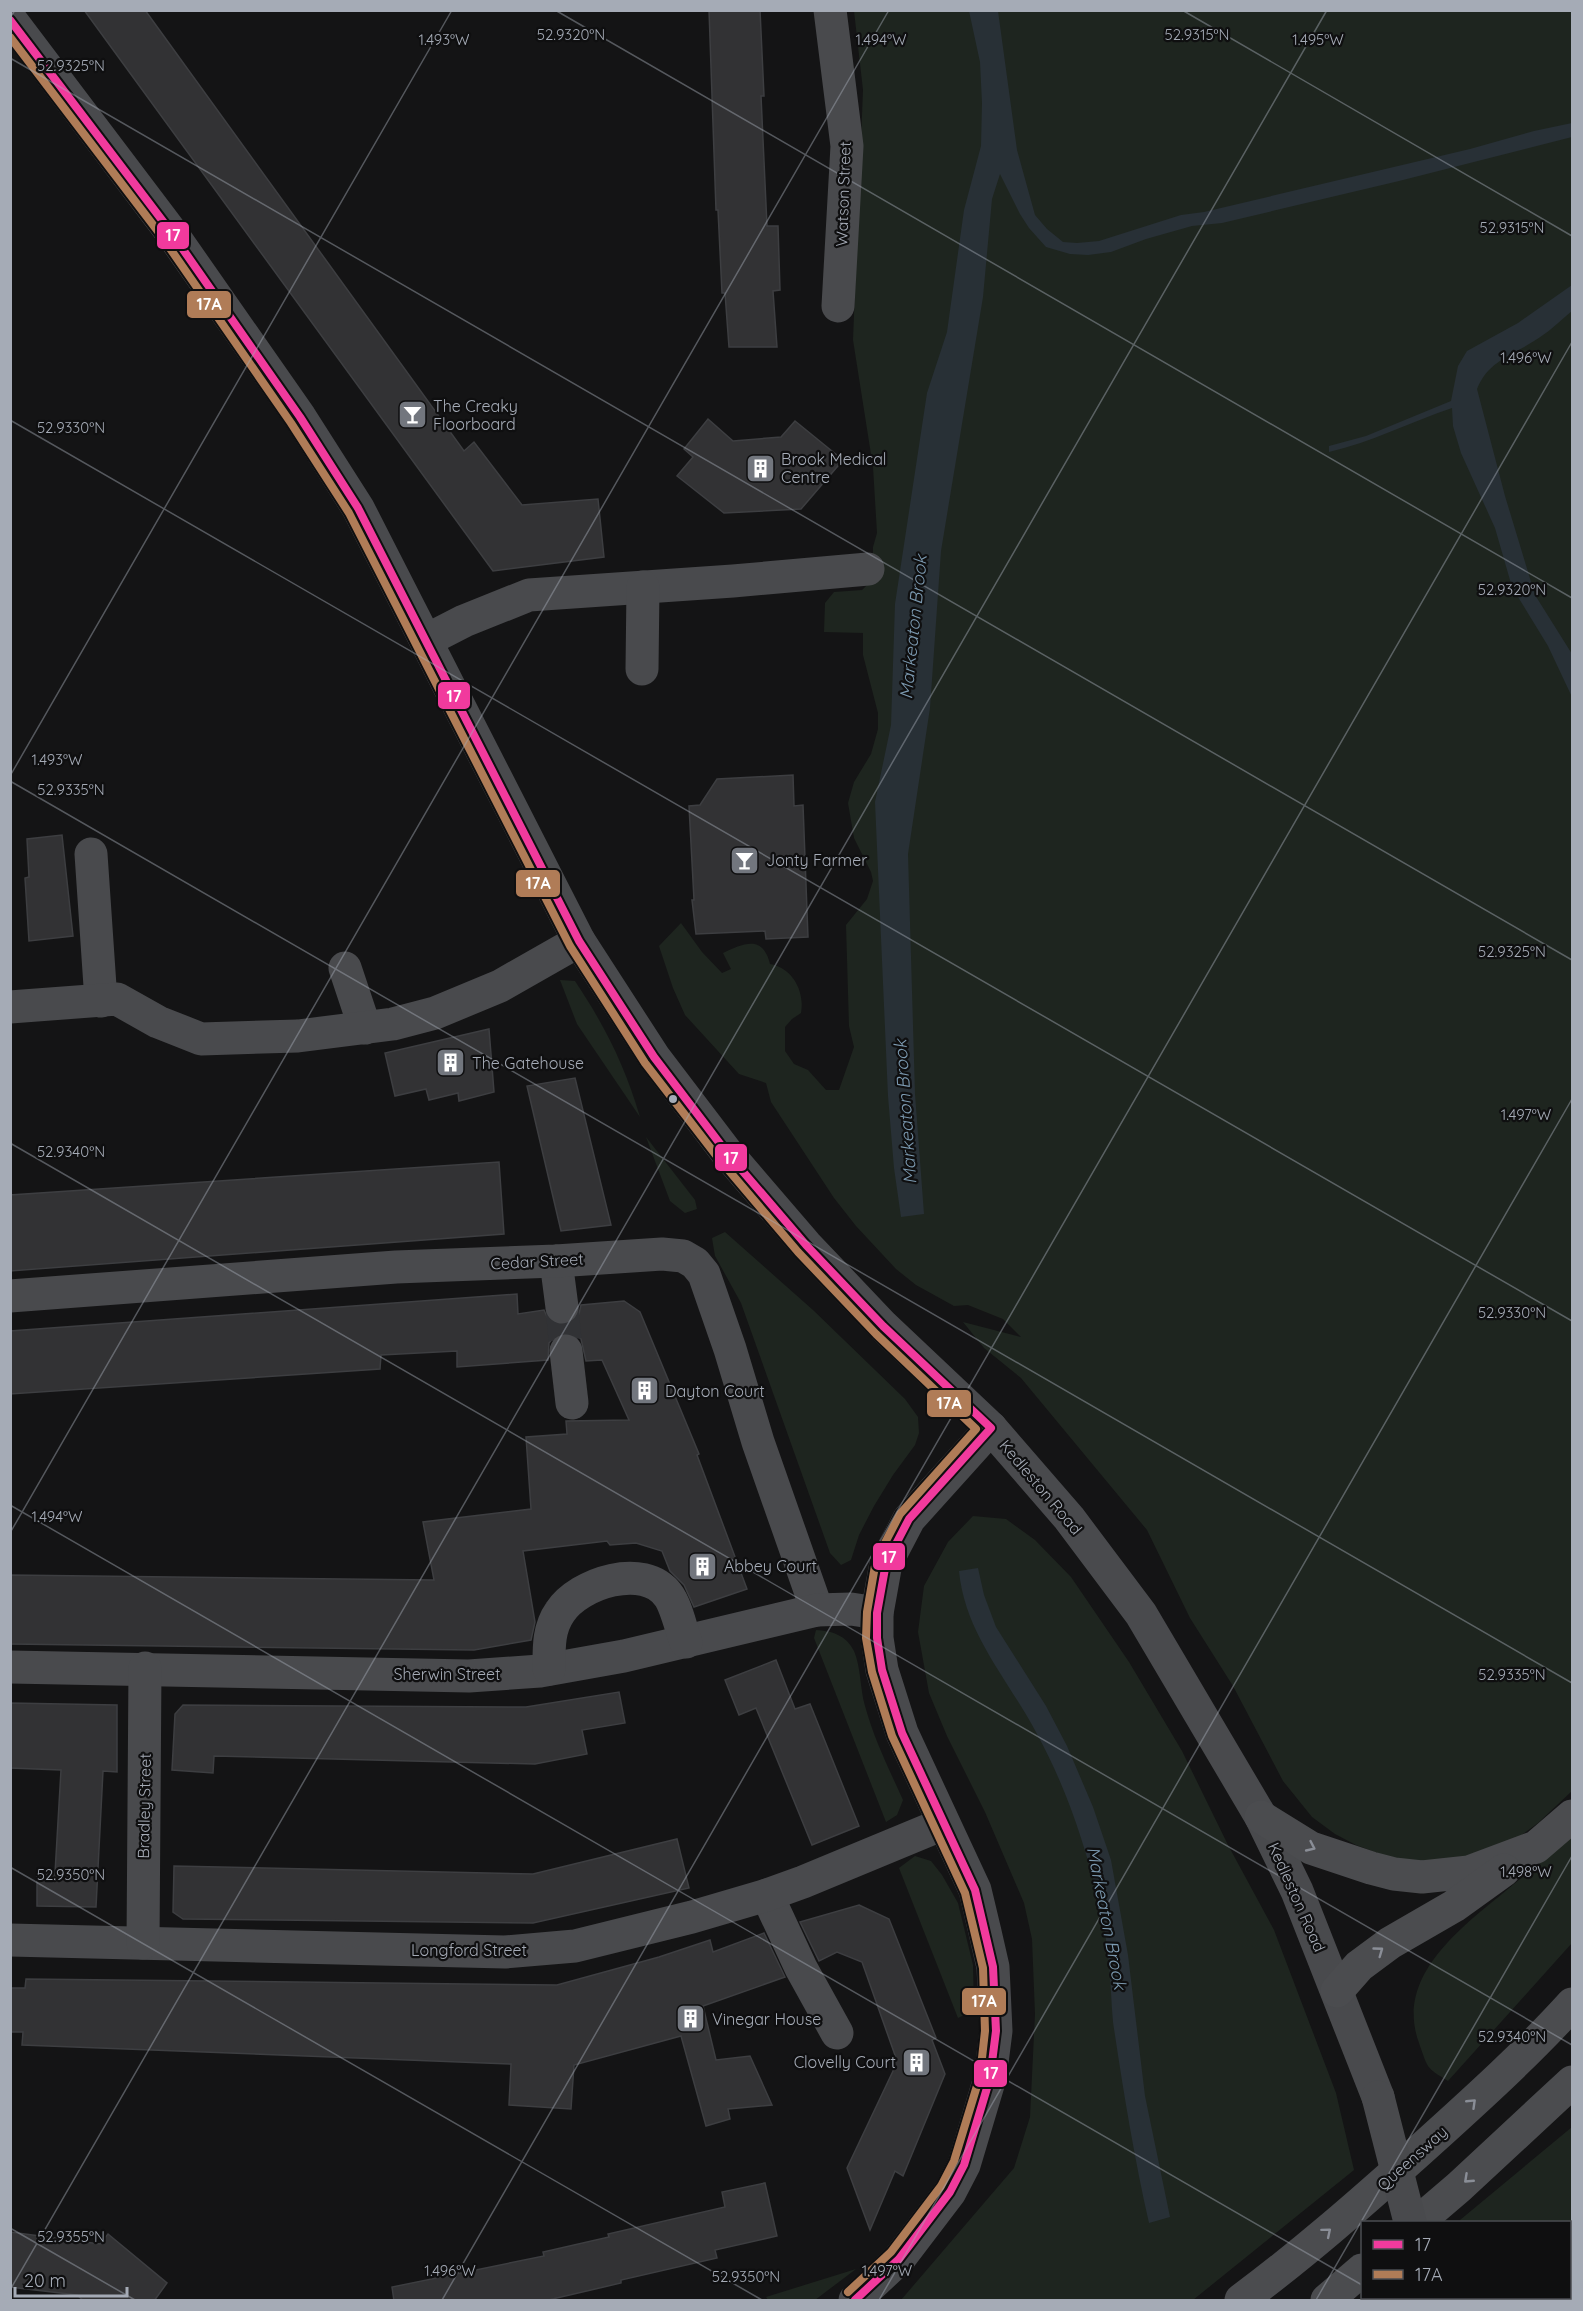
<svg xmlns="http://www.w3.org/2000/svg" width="1583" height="2311" font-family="Quicksand,sans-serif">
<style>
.green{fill:#1e251f}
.water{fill:#283036}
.building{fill:#323234;stroke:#3d3e41;stroke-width:1.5}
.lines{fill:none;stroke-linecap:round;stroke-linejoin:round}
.minor-tunnel{stroke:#313235;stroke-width:33;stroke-dasharray:33 16;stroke-linecap:butt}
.minor{stroke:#494a4d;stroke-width:33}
.highway{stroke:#4b4c4f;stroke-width:33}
.minor-bridge{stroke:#494a4d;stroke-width:33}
.bus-1-casing{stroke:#0f0f10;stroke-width:12}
.bus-2-casing{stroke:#0f0f10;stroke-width:12}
.bus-1{stroke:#f13a9d;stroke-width:8}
.bus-2{stroke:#b07c57;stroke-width:8}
.oneway{stroke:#8a8e97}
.ticks{fill:none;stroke:#a5abb6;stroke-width:1.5;stroke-opacity:0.45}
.bus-dot{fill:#a5abb6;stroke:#0f0f10;stroke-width:2}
.labels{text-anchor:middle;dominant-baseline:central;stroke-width:4.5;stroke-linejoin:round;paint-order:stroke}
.street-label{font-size:16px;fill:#a5abb6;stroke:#0f0f10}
.poi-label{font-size:16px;fill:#a5abb6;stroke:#0f0f10;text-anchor:start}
.water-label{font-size:18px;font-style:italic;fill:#7c9ab1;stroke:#0f0f10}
.ticks-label{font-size:15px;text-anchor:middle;fill:#a5abb6;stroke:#0f0f10;stroke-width:4.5;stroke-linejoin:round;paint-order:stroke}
.line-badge{stroke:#0f0f10;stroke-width:2}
.badge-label{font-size:16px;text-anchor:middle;font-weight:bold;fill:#fff}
</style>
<rect width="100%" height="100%" fill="#141415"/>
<!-- green -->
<g class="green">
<path d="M854,11H1572V1791L1538,1823L1519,1837L1451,1862H1417L1386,1856L1356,1845L1335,1834L1312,1817L1283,1781L1233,1686L1190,1618L1147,1530L1021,1378L984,1348L963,1322L1021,1337L1003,1319L968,1305L954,1306L916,1285L896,1269L856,1226L834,1198L771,1102L766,1083L739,1074L685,1015L673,988L659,946L681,923L702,952L722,973L731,969L723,953C744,943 763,935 770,964C793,968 805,992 801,1013L792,1019L785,1027V1051L794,1064L808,1070L826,1090H839L854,1047L849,1026L846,925L867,899L873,881L871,872L854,838L848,803L854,782L871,754L878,729V713L863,655V633L824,632L825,603L834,592L862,590L873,579V547L877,533L873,467L853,340L863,90Z"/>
<path d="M560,980L575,981C605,1026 625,1066 640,1117L577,1024Z"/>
<path d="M646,1137L695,1200L697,1209L685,1213L670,1201Z"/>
<path d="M725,1232L813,1310L905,1399L918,1417L919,1433L915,1445L893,1475L874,1506L859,1535L851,1560L841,1565L830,1553L741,1303L715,1256L712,1238Z"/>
<path d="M973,1516L1006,1519L1035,1540L1071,1577L1129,1662L1182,1751L1228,1845L1274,1930L1336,2093L1354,2170L1193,2300H901L1014,2168L1030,2117L1035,2014L1032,1939L1024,1903L985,1812L947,1736L929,1693L918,1632L924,1586L948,1542Z"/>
<path d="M816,1630C832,1631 846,1635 854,1651C861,1667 860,1689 865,1706C874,1739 889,1769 903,1800L897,1815L886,1822L814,1638Z"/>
<path d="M1572,1835V1943L1448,2081C1425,2067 1428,2068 1419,2043C1395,1978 1458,1930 1502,1894C1525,1875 1549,1855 1572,1835Z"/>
<path d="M915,1856L931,1861L942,1875L958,1903L973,1965L974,2010L958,2018L899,1868Z"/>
<path d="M1572,2127V2243L1570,2244V2222H1461L1460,2220Z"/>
<path d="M856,2269L815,2300H768L766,2297Z"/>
</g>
<!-- water -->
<g class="water">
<path d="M969,11H998L1017,150L1035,215L1047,229L1063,242L1077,243L1099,241L1181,215L1204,212L1470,149L1534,131L1572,123V137L1399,181L1222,223L1192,226L1146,239L1111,252L1088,255L1070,254L1046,247L1029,228L1020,214L1000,174L992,199L983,297L941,551L930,708L908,854L915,1094L924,1214L901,1217L894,1168L888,1096L875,802L891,725L895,604L927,393L947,332L964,210L981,146L982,103L980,62Z"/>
<path d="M1572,285V311C1560,321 1548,333 1534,341C1511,356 1488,361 1477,389L1505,496L1535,595L1572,654V697L1548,646L1512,587L1495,528L1461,453L1453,426L1452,408C1410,422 1372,442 1329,452V446L1366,436L1451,401L1458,366L1467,351L1518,323Z"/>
<path d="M978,1568L984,1595L996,1627L1046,1706L1067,1746L1093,1807L1111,1860L1128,1955L1145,2096L1170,2217L1149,2223C1134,2157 1123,2089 1113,2022C1111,2002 1111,1982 1109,1963C1105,1921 1094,1878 1081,1838C1070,1803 1055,1767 1037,1734C1008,1679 965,1634 959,1571Z"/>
</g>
<!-- building -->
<g class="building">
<path d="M84,10H145L464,451L474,442L522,505L598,499L604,557L493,571Z"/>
<path d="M709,10H760L764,96H761L767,226H778L780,290L773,291L777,347H729L725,293H722L718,210H716Z"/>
<path d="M708,419L733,441L781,437L795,421L843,460L801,509L724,513L677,476L693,457L684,449Z"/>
<path d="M793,775L794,806L803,805L808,937L766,939L765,931L696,934L692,900H694L689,806L700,805L717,779Z"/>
<path d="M62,835L73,936L29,941L25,878L29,877L27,839Z"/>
<path d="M489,1029L494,1092L459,1101L458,1093L429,1100L426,1089L395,1096L385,1053Z"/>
<path d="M575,1078L611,1225L561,1231L527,1086Z"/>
<path d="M499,1162L504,1234L10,1271V1195Z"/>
<path d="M517,1294L518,1314L544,1310L548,1319L555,1324L565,1325L574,1321L579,1314L581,1305L624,1301L640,1312L699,1454L697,1455L747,1589L694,1607L684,1585L670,1571L662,1551L636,1543L610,1545L607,1541L523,1551L535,1622L531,1640L474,1650L10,1644V1575L434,1580L423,1522L531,1509L526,1437L567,1434L566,1421L629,1420L602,1360L586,1361L581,1339L574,1334L564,1332L555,1336L549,1343L548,1360L457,1367V1351L381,1355L380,1369L10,1394V1331Z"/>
<path d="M776,1660L795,1709L810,1704L859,1826L812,1845L756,1708L739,1715L725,1680Z"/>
<path d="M619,1692L625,1723L582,1730L587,1754L535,1764L214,1756L213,1773L172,1770L175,1714L183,1705L526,1707Z"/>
<path d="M10,1703L117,1705V1772L103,1771L96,1907L37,1906V1873H55L61,1770L10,1768Z"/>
<path d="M677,1839L689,1888L533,1923L183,1919L173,1912L174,1866L533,1874Z"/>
<path d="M859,1905L889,1919L936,2038L932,2040L945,2074L903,2176L895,2171L870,2230L847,2168L893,2071L896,2058L862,1962L837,1952L819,1961L800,1922Z"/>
<path d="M764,1933L785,1977L703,2006L716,2060L750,2056L772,2105L728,2109L730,2119L706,2126L681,2036L574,2065L571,2109L509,2105L511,2064L22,2045L23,2032H10V1988H25L26,1979L557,1985L659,1957L710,1940L713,1952Z"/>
<path d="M765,2183L777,2236L715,2250L717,2258L621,2280V2283L544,2301H394L392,2287L544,2256L543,2252L609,2237L608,2234L725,2207L722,2192Z"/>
<path d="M10,2232L100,2244L108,2234L167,2283L154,2301H84L77,2295L10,2287Z"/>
</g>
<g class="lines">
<!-- minor-tunnel -->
<path class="minor-tunnel" d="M562,1307L566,1351"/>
<!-- minor -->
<g class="minor">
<path d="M830,10L847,146L838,306"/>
<path d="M10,19L168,228L300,417L358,508L579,941L654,1057L727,1153L806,1245L883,1326L991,1428L1069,1518L1141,1614L1261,1817L1297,1891L1378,2097"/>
<path d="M427,640L464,621L529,595L733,581L868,569"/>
<path d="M642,669L643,587"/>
<path d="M91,854L101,1001"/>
<path d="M345,968L365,1028"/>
<path d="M10,1007L117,999L158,1022L201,1039L298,1036L393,1024L435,1013L500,986L579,941"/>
<path d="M556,1261L562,1307"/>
<path d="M10,1296L396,1267L556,1261L662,1254L683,1256L695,1263L704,1274L730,1349L758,1442L817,1610"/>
<path d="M566,1351L572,1403"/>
<path d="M10,1667L469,1676L540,1671L624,1656L817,1610L851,1609L877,1613"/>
<path d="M549,1669C549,1649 548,1629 560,1612C579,1583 644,1562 668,1595C676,1605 681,1629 686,1642"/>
<path d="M767,1895L801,1968L837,2033"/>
<path d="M10,1940L505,1952L575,1946L692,1917L767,1895L803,1882L943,1824"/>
<path d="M143,1943L145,1668"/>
<path d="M1426,2298L1427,2300"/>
<path d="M855,2300L899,2259L950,2192L964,2165L990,2078L996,2031L993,1967L985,1932L975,1890L902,1733L882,1670L877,1638V1613L886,1563L909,1519L991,1428"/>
</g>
<!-- highway -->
<g class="highway">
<path d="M1261,1817L1311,1848L1371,1868L1394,1874L1422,1877L1469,1872L1536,1847L1572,1816"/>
<path d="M1337,1991L1359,1966L1390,1943L1454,1906L1504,1870"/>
<path d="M1418,2222L1459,2187L1572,2082"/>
<path d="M1570,2276L1572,2274"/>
<path d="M1241,2300C1303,2254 1360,2204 1417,2153C1470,2105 1524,2057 1572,2004"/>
<path d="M1327,2300L1362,2270"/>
<path d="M1535,2300L1539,2298"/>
</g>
<!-- minor-bridge -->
<path class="minor-bridge" d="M1378,2097L1410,2222"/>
<defs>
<path id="bus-1" d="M10,20L168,228L300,417L358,508L579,941L654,1057L727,1153L806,1245L883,1326L991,1428L909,1519L886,1563L877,1613V1638L882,1670L902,1733L975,1890L993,1967L996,2031L990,2078L964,2165L950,2192L899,2259L855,2300"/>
<path id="bus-2" d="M10,37L160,234L291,423L349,513L570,946L645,1063L719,1159L798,1252L876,1334L976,1429L900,1514L876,1560L867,1612L866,1638L872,1672L892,1736L965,1893L983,1968L985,2031L980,2076L954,2161L941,2186L891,2252L848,2292"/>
</defs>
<!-- bus-1 casing -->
<use href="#bus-1" class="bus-1-casing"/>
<!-- bus-2 casing -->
<use href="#bus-2" class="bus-2-casing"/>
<!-- bus-1 -->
<use href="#bus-1" class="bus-1"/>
<!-- bus-2 -->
<use href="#bus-2" class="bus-2"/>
</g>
<!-- one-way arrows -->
<defs><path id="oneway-chevron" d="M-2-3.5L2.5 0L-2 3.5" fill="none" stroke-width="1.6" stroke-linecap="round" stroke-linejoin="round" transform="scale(1.5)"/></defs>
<g class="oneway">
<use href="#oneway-chevron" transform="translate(1311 1847) rotate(25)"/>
<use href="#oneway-chevron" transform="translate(1379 1951) rotate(-36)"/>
<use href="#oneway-chevron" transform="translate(1472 2103) rotate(-44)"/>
<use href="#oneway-chevron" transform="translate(1468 2179) rotate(137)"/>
<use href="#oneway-chevron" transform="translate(1327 2232) rotate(-40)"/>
</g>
<!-- ticks -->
<path class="ticks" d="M555,10L1572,598M1182,10L1572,236M10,18L15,10M10,58L1572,960M10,420L1572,1321M10,776L452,10M10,781L1572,1683M10,1143L1572,2045M10,1505L1362,2285M10,1533L889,10M10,1867L762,2300M10,2228L135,2300M10,2290L1327,10M1383,2298L1389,2300M442,2300L1572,342M879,2300L1572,1099M1316,2300L1572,1856"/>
<!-- icons -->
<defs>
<symbol id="bar-square" viewBox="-11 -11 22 22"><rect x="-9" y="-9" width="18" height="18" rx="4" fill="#72767e" stroke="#0f0f10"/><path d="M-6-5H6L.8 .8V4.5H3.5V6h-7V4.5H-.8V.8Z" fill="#fff"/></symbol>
<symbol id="building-square" viewBox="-11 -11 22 22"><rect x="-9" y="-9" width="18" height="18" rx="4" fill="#72767e" stroke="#0f0f10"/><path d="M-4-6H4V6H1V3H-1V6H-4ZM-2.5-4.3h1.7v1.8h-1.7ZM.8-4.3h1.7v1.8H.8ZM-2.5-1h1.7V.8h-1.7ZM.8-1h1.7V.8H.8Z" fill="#fff"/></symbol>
</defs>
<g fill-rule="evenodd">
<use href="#bar-square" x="396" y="398" width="33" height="33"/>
<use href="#building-square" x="744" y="452" width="33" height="33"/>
<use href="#bar-square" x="728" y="844" width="33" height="33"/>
<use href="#building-square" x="434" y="1046" width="33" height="33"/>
<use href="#building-square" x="628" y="1374" width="33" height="33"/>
<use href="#building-square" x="686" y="1550" width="33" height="33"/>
<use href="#building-square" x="674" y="2002" width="33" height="33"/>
<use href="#building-square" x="900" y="2046" width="33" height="33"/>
</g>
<!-- markers -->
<circle class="bus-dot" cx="673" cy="1099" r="5"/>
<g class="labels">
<!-- street labels -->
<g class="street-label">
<text transform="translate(843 194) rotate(-88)">Watson Street</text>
<text transform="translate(537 1261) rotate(-3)">Cedar Street</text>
<text transform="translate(1041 1487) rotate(50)">Kedleston Road</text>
<text x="447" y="1674">Sherwin Street</text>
<text transform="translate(144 1806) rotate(-89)">Bradley Street</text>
<text transform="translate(1297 1897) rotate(66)">Kedleston Road</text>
<text x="469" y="1950">Longford Street</text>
<text transform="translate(1412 2158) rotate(-42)">Queensway</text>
</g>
<!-- poi labels -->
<g class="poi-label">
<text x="433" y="406">The Creaky<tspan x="433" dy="18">Floorboard</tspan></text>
<text x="781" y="459">Brook Medical<tspan x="781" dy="18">Centre</tspan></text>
<text x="766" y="860">Jonty Farmer</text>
<text x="472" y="1063">The Gatehouse</text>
<text x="665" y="1391">Dayton Court</text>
<text x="724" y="1566">Abbey Court</text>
<text x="712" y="2019">Vinegar House</text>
<text x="896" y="2062" text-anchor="end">Clovelly Court</text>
</g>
<!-- water labels -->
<g class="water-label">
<text transform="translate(913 627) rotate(-84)">Markeaton Brook</text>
<text transform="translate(905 1112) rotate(-94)">Markeaton Brook</text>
<text transform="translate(1107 1918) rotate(79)">Markeaton Brook</text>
</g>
</g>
<g class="ticks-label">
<text x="571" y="40">52.9320°N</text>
<text x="1197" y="40">52.9315°N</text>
<text x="881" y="45">1.494°W</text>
<text x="1318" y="45">1.495°W</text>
<text x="444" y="45">1.493°W</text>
<text x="71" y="71">52.9325°N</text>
<text x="1512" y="233">52.9315°N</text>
<text x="1526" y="363">1.496°W</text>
<text x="71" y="433">52.9330°N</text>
<text x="1512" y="595">52.9320°N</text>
<text x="57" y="765">1.493°W</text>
<text x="71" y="795">52.9335°N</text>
<text x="1512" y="957">52.9325°N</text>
<text x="1526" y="1120">1.497°W</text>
<text x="71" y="1157">52.9340°N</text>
<text x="1512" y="1318">52.9330°N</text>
<text x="57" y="1522">1.494°W</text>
<text x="1512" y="1680">52.9335°N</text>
<text x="1526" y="1877">1.498°W</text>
<text x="71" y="1880">52.9350°N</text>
<text x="1512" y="2042">52.9340°N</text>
<text x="71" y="2242">52.9355°N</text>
<text x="450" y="2276">1.496°W</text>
<text x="887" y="2276">1.497°W</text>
<text x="746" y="2282">52.9350°N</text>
</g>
<g class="line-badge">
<rect x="156" y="221" width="34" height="29" rx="6" fill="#f13a9d"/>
<rect x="186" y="290" width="46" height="29" rx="6" fill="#b07c57"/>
<rect x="437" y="681" width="34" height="29" rx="6" fill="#f13a9d"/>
<rect x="515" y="869" width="46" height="29" rx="6" fill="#b07c57"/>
<rect x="714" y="1143" width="34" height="29" rx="6" fill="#f13a9d"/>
<rect x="926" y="1389" width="46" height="29" rx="6" fill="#b07c57"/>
<rect x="872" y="1542" width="34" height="29" rx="6" fill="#f13a9d"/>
<rect x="961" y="1987" width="46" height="29" rx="6" fill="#b07c57"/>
<rect x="973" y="2059" width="35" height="29" rx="6" fill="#f13a9d"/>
</g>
<g class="badge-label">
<text x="173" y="241">17</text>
<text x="209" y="310">17A</text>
<text x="454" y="702">17</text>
<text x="538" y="889">17A</text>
<text x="731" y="1164">17</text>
<text x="949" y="1409">17A</text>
<text x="889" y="1563">17</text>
<text x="984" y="2007">17A</text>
<text x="991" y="2079">17</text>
</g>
<!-- border -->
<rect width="1583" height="2311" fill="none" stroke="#a5abb6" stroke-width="24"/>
<!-- legend -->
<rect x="1361" y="2221" width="210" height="78" fill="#0f0f10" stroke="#4b4d52" stroke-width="1.5"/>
<rect x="1373" y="2240" width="30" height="9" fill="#f13a9d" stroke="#4b4d52" stroke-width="1.5"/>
<text x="1415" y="2251" font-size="18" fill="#a5abb6">17</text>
<rect x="1373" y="2270" width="30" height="9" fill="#b07c57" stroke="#4b4d52" stroke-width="1.5"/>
<text x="1415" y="2281" font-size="18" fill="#a5abb6">17A</text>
<!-- scale -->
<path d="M15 2287v9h112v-9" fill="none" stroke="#a5abb6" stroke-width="3"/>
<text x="24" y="2287" font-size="18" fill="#a5abb6" stroke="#0f0f10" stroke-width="4.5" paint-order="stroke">20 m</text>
</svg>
